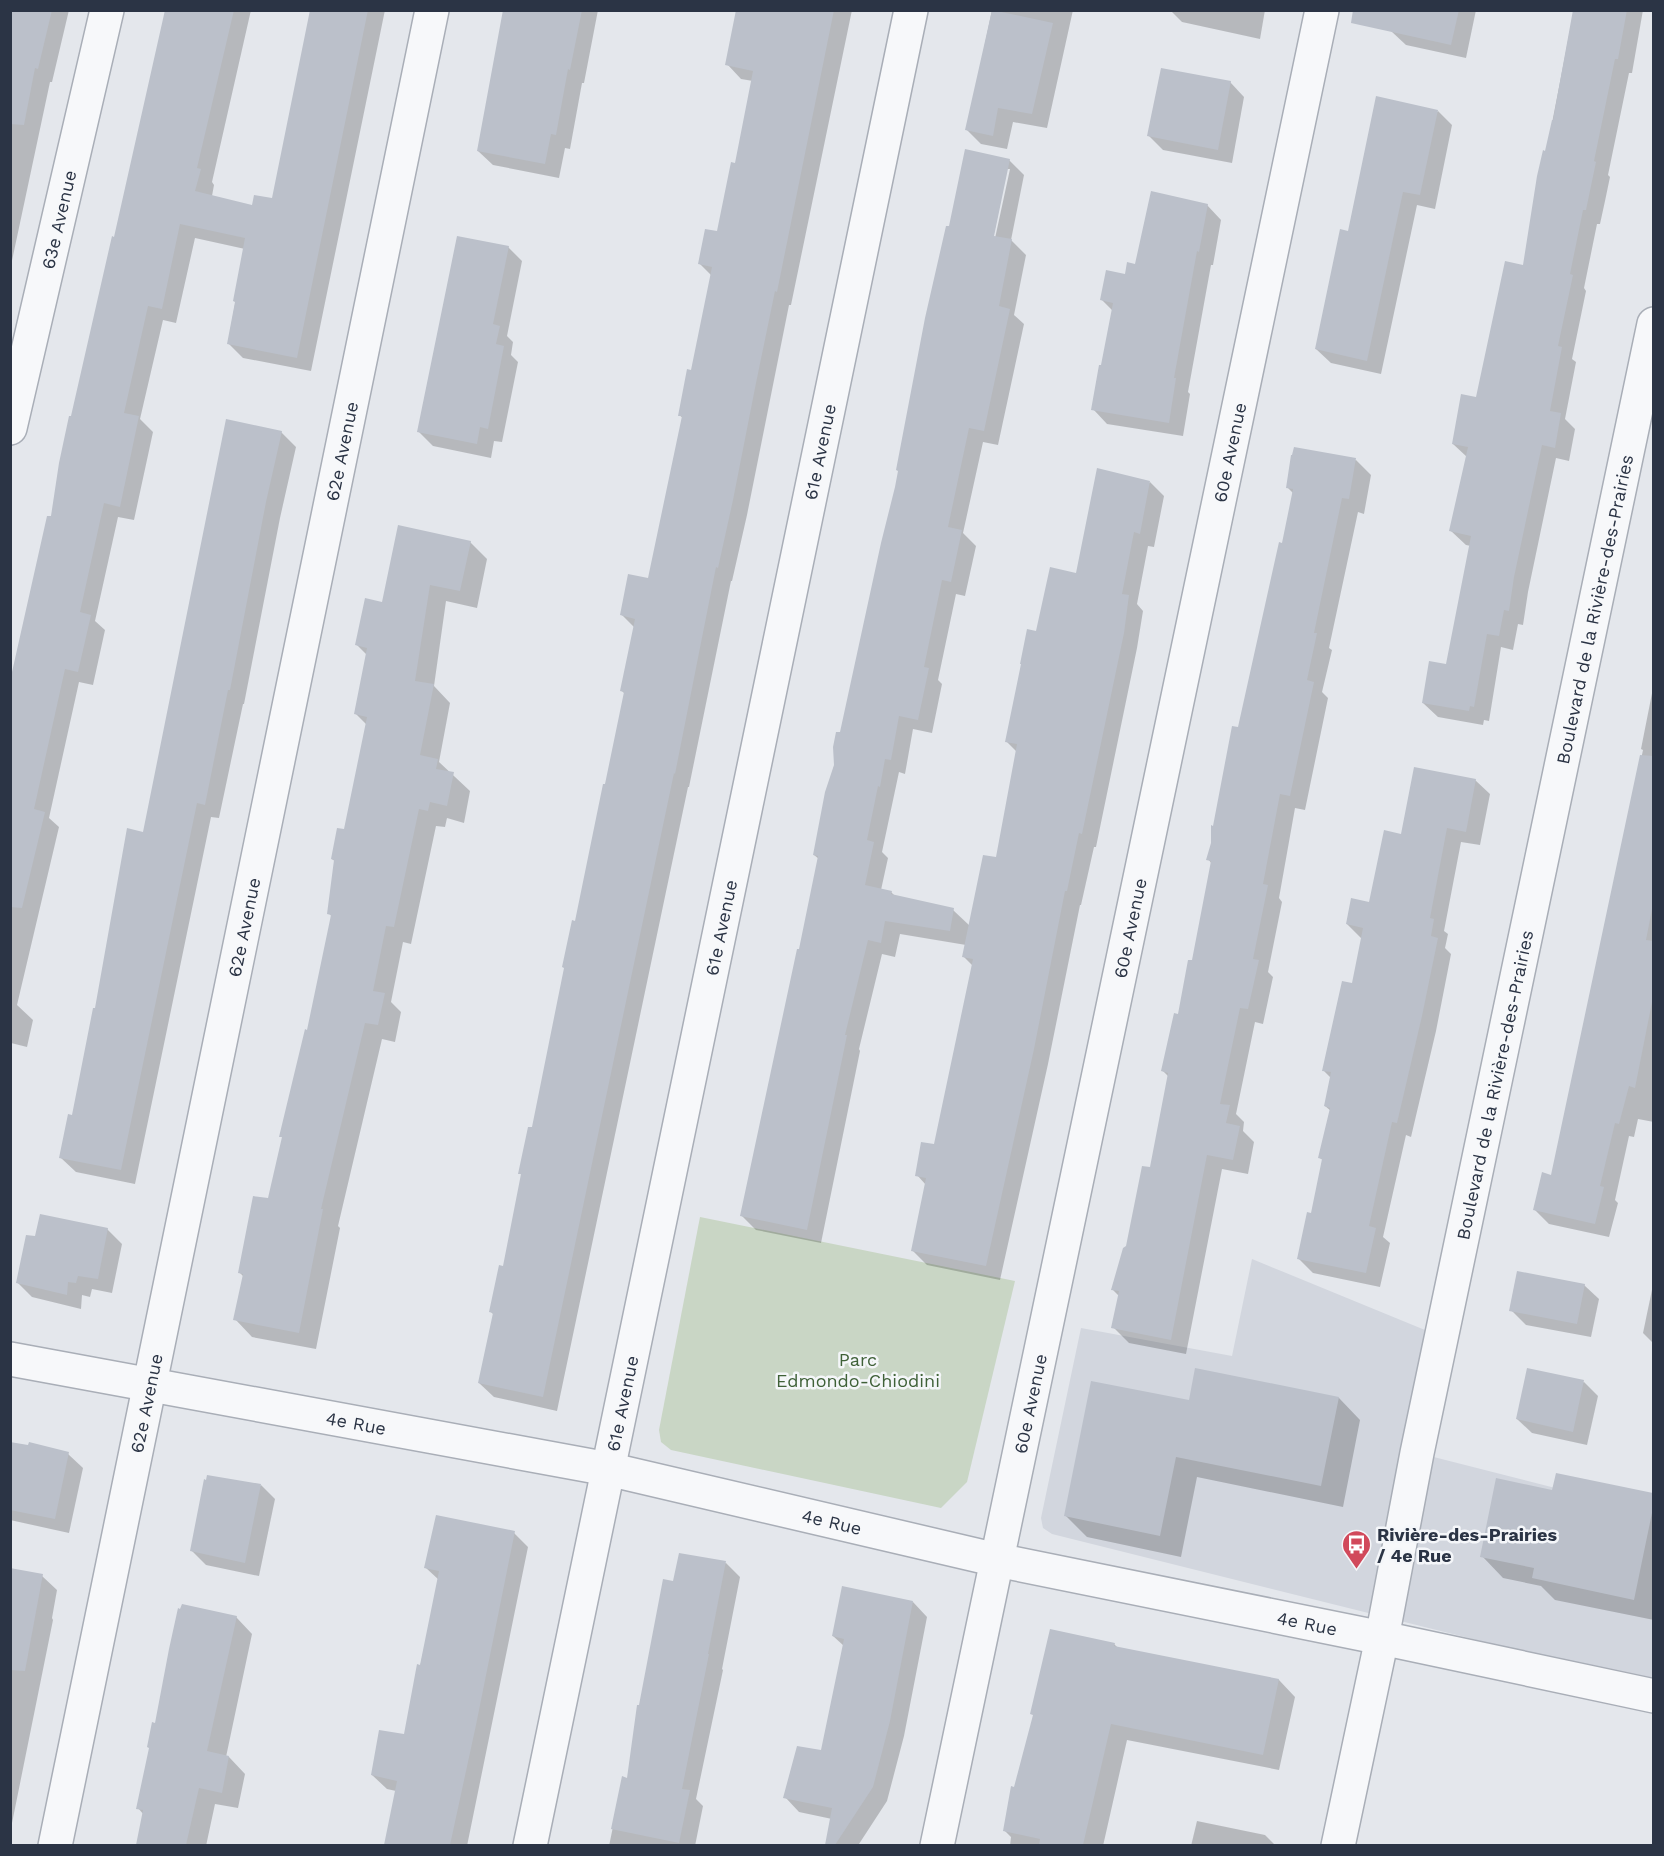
<svg xmlns="http://www.w3.org/2000/svg" width="1664" height="1856" font-family="'Work Sans',sans-serif">
<style>
.built{fill:#d2d6de}
.green{fill:#c9d6c5}
.shadow{fill:#0003;fill-rule:evenodd}
.building{fill:#bbc0ca}
.lines{fill:none;stroke-linecap:round;stroke-linejoin:round}
.minor-casing{stroke:#a9aeb7;stroke-width:36}
.tertiary-casing{stroke:#a9aeb7;stroke-width:36}
.minor{stroke:#f7f8fa;stroke-width:33}
.tertiary{stroke:#f7f8fa;stroke-width:33}
.labels{text-anchor:middle;dominant-baseline:central;stroke-width:5;stroke-linejoin:round;paint-order:stroke}
.street-label{font-size:18px;fill:#2b3445;stroke:#f4f6f9}
.park-label{font-size:18px;fill:#3f6138;stroke:#f4f6f9}
.poi-label{font-size:18px;font-weight:bold;fill:#2b3445;stroke:#f4f6f9;text-anchor:start}
</style>
<rect width="100%" height="100%" fill="#e4e7ec"/>
<!-- built -->
<path class="built" d="M1252,1259L1442,1337L1418,1453L1653,1513V1684L1052,1534L1043,1528L1041,1518L1081,1328L1232,1356Z"/>
<!-- green -->
<path class="green" d="M700,1217L1015,1281L967,1482L941,1508L671,1450L661,1442L659,1430Z"/>
<!-- shadow -->
<g class="shadow">
<path d="M10,10H69L52,82H50L10,270Z"/>
<path d="M167,10H251L212,182L214,185L212,196L254,207L273,200L312,10H385L311,371L243,358L228,343L245,249L195,238L176,323L163,320L140,419L153,432L134,520L118,517L95,621L105,630L93,685L79,682L49,818L59,827L17,1005L33,1020L27,1047L11,1043L10,1045V683L52,518L72,418L115,239Z"/>
<path d="M505,10H598L584,83H582L570,149L565,148L559,178L493,165L478,151Z"/>
<path d="M768,10H852L791,305H789L747,515L732,581H731L689,787H688L557,1411L494,1397L479,1383L494,1315L491,1312L504,1268L522,1176L520,1173L533,1129L625,694L622,691L635,628L622,615L649,580L683,418L679,415L692,372L712,276L700,264L718,233L736,165L753,81L741,79L727,64Z"/>
<path d="M992,10H1073L1047,128L1013,122L1007,149L981,144L967,130Z"/>
<path d="M1170,10H1265L1260,39L1182,22Z"/>
<path d="M1395,10H1476L1466,58L1406,45L1391,31Z"/>
<path d="M1574,10H1643L1632,73H1629L1608,175L1610,177L1605,201L1600,224H1597L1584,288L1586,291L1572,359L1576,362L1565,419L1575,429L1569,461L1556,458L1528,592L1523,625L1518,624L1513,650L1501,647L1489,721L1484,720L1483,725L1438,717L1423,703L1447,666L1471,546L1466,545L1451,531L1467,457L1453,444L1477,398L1524,267Z"/>
<path d="M1230,82L1244,97L1232,163L1163,150L1149,136Z"/>
<path d="M1438,111L1452,125L1435,209L1417,205L1381,374L1331,363L1316,349L1349,233Z"/>
<path d="M1009,160L1024,175L1011,240L1026,255L1014,315L1024,324L998,445L983,442L963,533L976,546L965,596L956,594L938,680L942,684L932,733L913,729L905,774L899,772L882,852L888,858L881,890L891,892L896,897L953,910L970,926L997,859L1017,752L1007,742L1038,632L1077,574L1150,482L1164,496L1154,547L1148,546L1137,604L1143,611L1137,648L1096,847H1094L1081,905H1080L1048,1064L1000,1280L927,1265L913,1251L926,1185L917,1175L935,1146L973,966L964,957L966,945L900,934L895,957L882,954L859,1049L860,1051L821,1243L756,1230L742,1216L800,951L819,859L814,855L897,487L950,228ZM1007,169H1010L994,243H992Z"/>
<path d="M1207,205L1221,220L1213,265H1211L1188,392L1190,394L1183,436L1107,424L1093,409L1113,311L1102,300L1137,266Z"/>
<path d="M508,247L522,261L507,336L513,342L511,355L518,362L502,442L494,441L491,458L433,446L419,432Z"/>
<path d="M281,432L296,447L280,518L244,704H243L219,818L211,817L135,1184L76,1172L61,1158L73,1117L96,1010L145,834Z"/>
<path d="M1356,460L1371,475L1364,514L1358,512L1329,648L1332,650L1322,692L1328,698L1305,810L1295,808L1279,898L1282,902L1268,972L1273,977L1263,1024L1255,1022L1236,1114L1244,1122L1243,1131L1254,1142L1248,1174L1222,1169L1186,1354L1129,1343L1113,1327L1119,1296L1113,1290L1152,1169L1169,1077L1163,1071L1193,962L1212,864L1208,859L1215,827L1283,544L1294,494L1288,488Z"/>
<path d="M470,542L487,559L477,608L446,601L434,686L450,703L439,762L470,791L464,823L447,818L445,827L436,826L411,944L403,942L391,1002L401,1012L395,1042L382,1039L338,1226L340,1228L316,1349L252,1337L235,1319L244,1277L240,1273L269,1200L283,1139L281,1136L308,1032L332,917L329,913L336,862L332,859L345,831L367,725L356,714L367,655L357,645L383,604Z"/>
<path d="M1654,683V1122L1638,1119L1634,1137L1629,1136L1615,1200L1618,1203L1609,1237L1549,1224L1535,1210L1553,1176L1643,750L1641,749Z"/>
<path d="M1475,780L1490,794L1480,845L1461,842L1444,931L1448,934L1445,948L1451,954L1436,1031L1411,1137L1406,1135L1383,1237L1390,1243L1380,1287L1313,1273L1298,1258L1312,1215L1324,1161L1320,1158L1331,1111L1325,1106L1331,1078L1324,1071L1353,985L1362,939L1347,924L1371,904L1402,835Z"/>
<path d="M107,1229L122,1244L112,1293L92,1289L90,1297L82,1295L81,1309L32,1297L17,1282Z"/>
<path d="M1654,1280V1344L1643,1333Z"/>
<path d="M1584,1285L1599,1299L1591,1337L1526,1325L1511,1310Z"/>
<path d="M1584,1382L1598,1396L1587,1445L1532,1433L1517,1419Z"/>
<path d="M1339,1398L1360,1420L1343,1507L1197,1477L1181,1557L1087,1537L1065,1515L1190,1402Z"/>
<path d="M10,1443L68,1454L83,1468L69,1533L10,1520Z"/>
<path d="M261,1485L275,1499L259,1576L206,1565L192,1551Z"/>
<path d="M1624,1489L1654,1501V1620L1555,1600L1541,1586L1503,1578L1482,1556L1554,1492Z"/>
<path d="M514,1533L528,1547L467,1846H385L396,1791L387,1789L372,1775L405,1736L439,1580L426,1568Z"/>
<path d="M726,1563L740,1577L722,1669L723,1670L696,1799L703,1806L695,1846H609L623,1778L629,1779L640,1707L674,1583Z"/>
<path d="M10,1569L42,1576L57,1590L52,1618L53,1620L10,1833Z"/>
<path d="M913,1602L927,1617L904,1736L887,1801L859,1844L866,1846H826L832,1819L799,1812L785,1797L822,1751L844,1646L833,1636Z"/>
<path d="M236,1617L252,1634L226,1757H229L245,1774L238,1808L215,1804L206,1846H138L144,1815L138,1808L156,1725Z"/>
<path d="M1114,1644L1118,1648L1279,1680L1295,1697L1279,1770L1127,1740L1103,1846H1010L1011,1837L1004,1830L1016,1788Z"/>
<path d="M1197,1821L1265,1835L1276,1846H1191Z"/>
</g>
<!-- building -->
<g class="building">
<path d="M10,10H52L38,69L35,68L24,125L10,124Z"/>
<path d="M165,10H234L197,168L201,169L195,191L252,205L254,195L272,198L310,10H368L297,358L227,344L235,302L233,301L245,238L180,224L162,309L148,306L124,413L139,416L120,507L104,503L80,612L91,615L78,672L65,669L34,809L45,812L22,908L10,907V681L47,516H51L59,463L69,416H71L112,236L114,237Z"/>
<path d="M503,10H582L570,70L568,69L556,135L551,134L545,164L477,151Z"/>
<path d="M736,10H834L777,292L775,291L756,383L733,500L718,568L716,567L675,774L674,773L543,1397L478,1383L493,1313L489,1312L499,1265L503,1266L521,1174H518L528,1127H532L564,968L562,967L572,920L575,921L603,784H605L624,692L620,691L635,619L620,615L628,574L648,578L682,416H678L687,369L691,370L712,267L698,264L705,229L717,231L731,162L735,163L753,71L725,65Z"/>
<path d="M992,10L1053,23L1032,114L998,108L993,136L965,130Z"/>
<path d="M1353,10H1459L1451,45L1351,23Z"/>
<path d="M1573,10H1627L1618,59H1615L1594,161L1596,162L1586,210H1583L1570,274L1573,275L1558,346L1562,347L1550,411L1561,413L1555,448L1542,445L1514,577L1509,611L1504,610L1499,636L1487,634L1474,707L1470,706L1469,711L1422,703L1429,661L1446,664L1471,536L1449,531L1468,447L1452,444L1461,394L1476,397L1505,261L1523,265L1537,176L1543,150L1545,151L1552,120H1553Z"/>
<path d="M1161,68L1231,81L1218,150L1147,136Z"/>
<path d="M1376,96L1438,110L1420,195L1403,192L1367,361L1315,349L1340,229L1348,231Z"/>
<path d="M965,149L1010,159L994,236L1012,239L999,306L1010,309L984,431L969,428L948,527L962,530L951,582L942,580L924,667L929,668L918,720L899,716L891,760L885,759L880,787L878,786L867,840L874,842L865,885L892,891L891,894L954,908L950,931L885,921L881,943L868,940L845,1035H847L807,1230L740,1216L797,949H799L818,856L813,855L825,792L834,765L833,747L836,732H840L881,543L895,487L898,471L896,470L925,318L946,226H949Z"/>
<path d="M1151,191L1208,204L1199,252L1197,251L1174,378H1176L1169,423L1091,410L1099,365H1101L1113,303L1100,300L1106,270L1125,274L1127,262L1135,264Z"/>
<path d="M457,236L509,246L493,324L500,326L496,344L504,346L488,429L480,427L477,444L417,432Z"/>
<path d="M226,419L282,431L266,502L230,690H228L205,805L197,803L121,1170L59,1158L68,1114L72,1115L93,1008H95L127,828L143,832Z"/>
<path d="M1294,447L1356,458L1349,499L1342,498L1314,633H1317L1307,680L1314,682L1290,796L1280,794L1263,884L1268,885L1253,959L1259,960L1248,1009L1240,1008L1220,1104L1230,1105L1226,1123L1240,1126L1233,1160L1207,1155L1171,1340L1111,1328L1119,1291L1111,1290L1123,1248L1126,1246L1142,1166L1150,1167L1168,1073L1161,1071L1174,1013L1178,1014L1188,960H1192L1211,861L1206,860L1211,843V825L1213,826L1232,726L1238,727L1279,542L1282,543L1293,489L1286,488L1291,455H1292Z"/>
<path d="M1097,468L1150,481L1140,534L1134,532L1122,594L1129,595L1124,633L1082,834L1079,833L1067,891H1065L1034,1049L986,1266L911,1251L926,1178L915,1176L921,1142L934,1144L973,959L962,957L983,855L996,857L1017,744L1005,742L1021,664H1020L1027,629L1036,631L1050,567L1076,573Z"/>
<path d="M398,525L471,541L460,591L430,585L415,681L434,684L420,755L438,759L436,769L454,772L447,806L430,802L428,811L419,809L394,927L386,926L373,991L385,993L378,1025L365,1023L321,1209H323L299,1333L233,1320L243,1274L238,1273L253,1196L268,1198L282,1137H279L305,1029L307,1030L331,915L327,914L334,860L331,859L337,828L344,829L367,717L354,714L367,648L355,645L365,598L382,602Z"/>
<path d="M1640,755L1653,756V904L1646,940L1653,941V997L1635,1088L1629,1086L1619,1124L1615,1123L1600,1186L1604,1187L1595,1224L1533,1210L1542,1172L1551,1175Z"/>
<path d="M1414,767L1476,779L1466,832L1447,828L1430,918L1434,919L1431,936L1438,938L1422,1016L1397,1123L1392,1122L1369,1226L1376,1228L1366,1273L1297,1259L1307,1212L1311,1213L1322,1159L1318,1158L1330,1108L1324,1106L1331,1072L1322,1071L1342,981L1352,983L1363,928L1346,924L1351,898L1369,902L1384,830L1401,834Z"/>
<path d="M40,1214L108,1228L98,1279L78,1276L76,1283L68,1282L67,1295L16,1283L26,1235L35,1236Z"/>
<path d="M1517,1271L1585,1284L1577,1324L1509,1311Z"/>
<path d="M1195,1368L1339,1397L1321,1486L1176,1457L1160,1536L1064,1516L1091,1381L1189,1400Z"/>
<path d="M1527,1368L1584,1380L1573,1432L1516,1419Z"/>
<path d="M10,1442L28,1445L29,1442L69,1452L55,1519L10,1510Z"/>
<path d="M1556,1473L1653,1493V1508L1634,1600L1532,1578L1534,1568L1480,1557L1496,1478L1552,1490Z"/>
<path d="M207,1475L261,1484L245,1563L190,1551L204,1479L206,1480Z"/>
<path d="M436,1515L515,1531L476,1725L450,1845H384L397,1781L371,1775L379,1730L404,1734L417,1664L420,1665L439,1571L424,1568Z"/>
<path d="M679,1553L726,1561L708,1654H709L682,1789L690,1790L679,1843L611,1829L622,1776L627,1778L637,1705H639L663,1579L673,1581Z"/>
<path d="M10,1568L43,1574L25,1671L10,1670Z"/>
<path d="M842,1586L913,1601L890,1721L873,1787L835,1845H825L832,1808L783,1798L797,1746L821,1750L844,1639L832,1636Z"/>
<path d="M182,1604L237,1616L207,1751L229,1756L222,1793L199,1788L186,1845H136L143,1810L136,1809L149,1748L147,1747L152,1722L155,1723L169,1649L178,1608L180,1609Z"/>
<path d="M1050,1629L1115,1643L1114,1646L1279,1679L1263,1755L1111,1724L1083,1845H1039L1040,1839L1003,1831L1011,1786L1014,1787L1033,1715L1030,1714Z"/>
</g>
<g class="lines">
<defs>
<g id="minor">
<path id="s1" d="M10,428L107,10"/>
<path id="s2" d="M10,1359L608,1469L997,1560L1382,1638L1654,1696"/>
<path id="s3" d="M55,1846L432,10"/>
<path id="s4" d="M530,1846L911,10"/>
<path id="s5" d="M937,1846L1322,10"/>
</g>
<g id="tertiary">
<path id="s6" d="M1338,1846L1382,1638L1417,1453L1654,324"/>
</g>
</defs>
<!-- minor casing -->
<use href="#minor" class="minor-casing"/>
<!-- tertiary casing -->
<use href="#tertiary" class="tertiary-casing"/>
<!-- minor -->
<use href="#minor" class="minor"/>
<!-- tertiary -->
<use href="#tertiary" class="tertiary"/>
</g>
<!-- icons -->
<defs>
<symbol id="bus-pin" viewBox="-11 -11 22 30"><path d="M0 17L-7.5 6A9.5 9.5 0 1 1 7.5 6Z" fill="#d1495b" stroke="#f4f6f9"/><path d="M-5-6H5V4H4V6H2V4H-2V6H-4V4H-5ZM-3.5-4V0h7V-4ZM-3.5 1.2v1.5H-2V1.2ZM2 1.2v1.5H3.5V1.2Z" fill="#fff"/></symbol>
</defs>
<g fill-rule="evenodd">
<use href="#bus-pin" x="1340" y="1528" width="33" height="45"/>
</g>
<g class="labels">
<!-- street labels -->
<g class="street-label">
<text stroke="none"><textPath href="#s1" startOffset="214">63e Avenue</textPath></text>
<text stroke="none"><textPath href="#s3" startOffset="1424">62e Avenue</textPath></text>
<text stroke="none"><textPath href="#s4" startOffset="1424">61e Avenue</textPath></text>
<text stroke="none"><textPath href="#s5" startOffset="1424">60e Avenue</textPath></text>
<text stroke="none"><textPath href="#s6" startOffset="1263">Boulevard de la Rivière-des-Prairies</textPath></text>
<text stroke="none"><textPath href="#s3" startOffset="938">62e Avenue</textPath></text>
<text stroke="none"><textPath href="#s4" startOffset="938">61e Avenue</textPath></text>
<text stroke="none"><textPath href="#s5" startOffset="938">60e Avenue</textPath></text>
<text stroke="none"><textPath href="#s6" startOffset="777">Boulevard de la Rivière-des-Prairies</textPath></text>
<text stroke="none"><textPath href="#s3" startOffset="452">62e Avenue</textPath></text>
<text stroke="none"><textPath href="#s4" startOffset="452">61e Avenue</textPath></text>
<text stroke="none"><textPath href="#s5" startOffset="452">60e Avenue</textPath></text>
<text stroke="none"><textPath href="#s2" startOffset="352">4e Rue</textPath></text>
<text stroke="none"><textPath href="#s2" startOffset="838">4e Rue</textPath></text>
<text stroke="none"><textPath href="#s2" startOffset="1324">4e Rue</textPath></text>
</g>
<!-- park labels -->
<g class="park-label">
<text x="858" y="1359">Parc<tspan x="858" dy="21">Edmondo-Chiodini</tspan></text>
</g>
<!-- poi labels -->
<g class="poi-label">
<text x="1377" y="1534">Rivière-des-Prairies<tspan x="1377" dy="21">/ 4e Rue</tspan></text>
</g>
</g>
<!-- border -->
<rect width="1664" height="1856" fill="none" stroke="#2b3445" stroke-width="24"/>
</svg>
